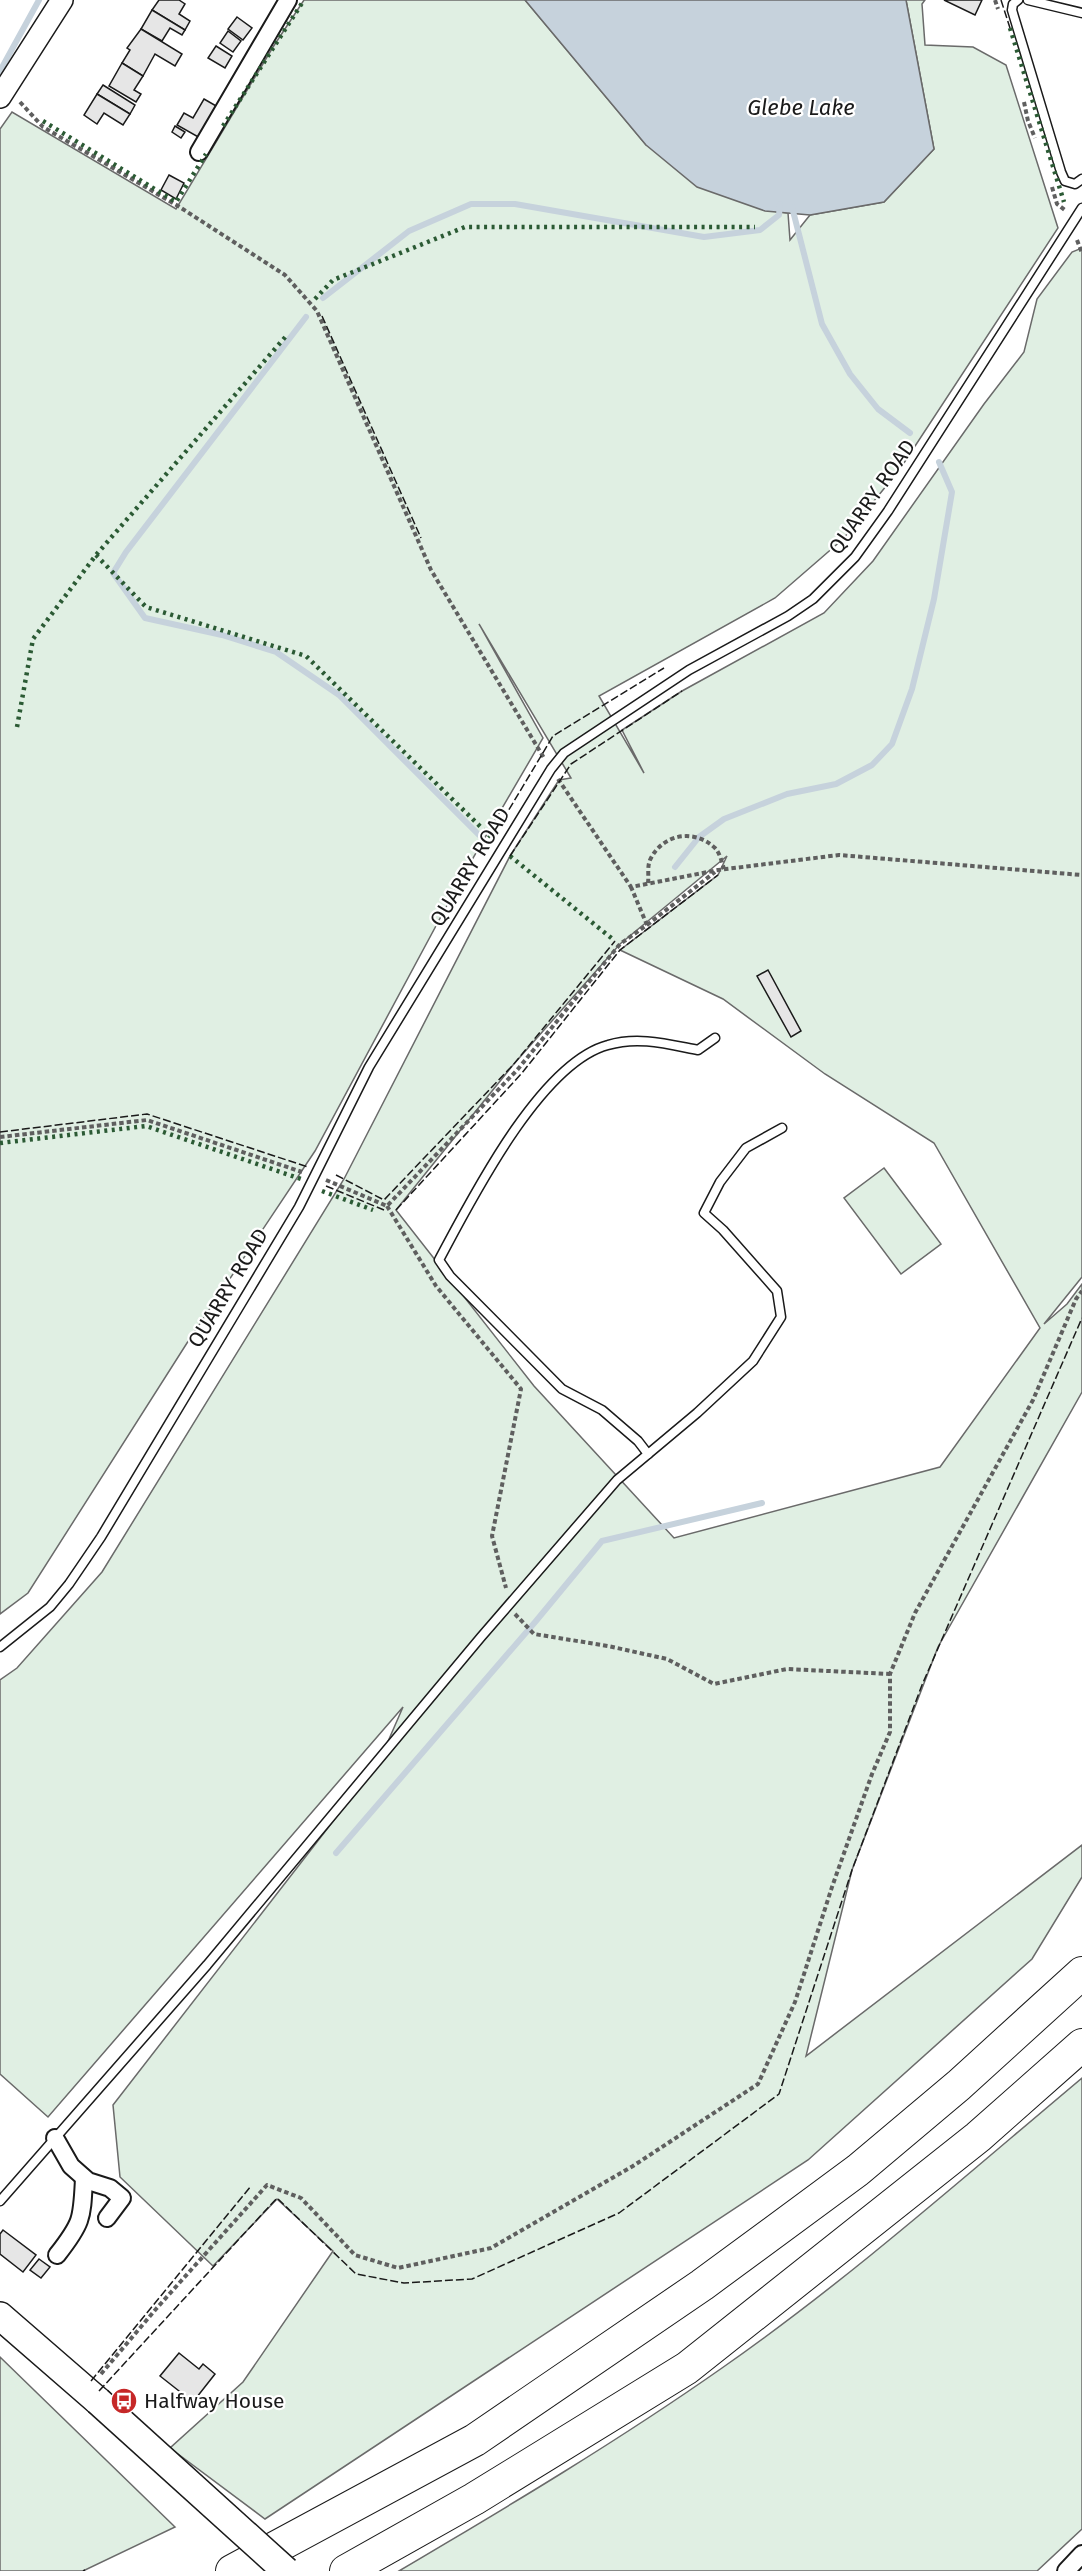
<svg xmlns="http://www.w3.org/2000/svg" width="1082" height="2571" font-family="'Fira Sans',sans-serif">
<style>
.green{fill:#e0efe3;stroke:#6a6a6a;stroke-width:1.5;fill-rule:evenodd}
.water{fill:#c6d2dc;stroke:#6a6a6a;stroke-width:1.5}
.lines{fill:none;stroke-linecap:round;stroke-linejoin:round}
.stream{stroke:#c6d2dc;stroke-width:6}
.building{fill:#e6e6e6;stroke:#1a1a1a;stroke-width:1.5}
.service-casing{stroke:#1a1a1a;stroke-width:11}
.minor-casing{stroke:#1a1a1a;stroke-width:20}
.tertiary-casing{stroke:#1a1a1a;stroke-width:24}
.primary-casing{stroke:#1a1a1a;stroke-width:30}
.motorway-casing{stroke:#1a1a1a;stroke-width:34}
.path{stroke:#5f5f5f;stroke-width:4;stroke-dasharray:4.5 3;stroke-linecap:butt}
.service{stroke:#fff;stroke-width:8}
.minor{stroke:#fff;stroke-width:16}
.tertiary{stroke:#fff;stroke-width:21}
.primary{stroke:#fff;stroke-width:27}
.motorway{stroke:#fff;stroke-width:32}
.primary-bridge-casing{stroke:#1a1a1a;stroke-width:30;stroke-linecap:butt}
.primary-bridge{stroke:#fff;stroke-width:27}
.hedge{stroke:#2b5a34;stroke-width:4.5;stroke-dasharray:3 4.5;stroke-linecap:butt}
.fence{stroke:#1a1a1a;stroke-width:1.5;stroke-dasharray:8 3;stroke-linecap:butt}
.labels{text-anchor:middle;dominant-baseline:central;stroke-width:4.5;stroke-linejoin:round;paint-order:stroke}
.street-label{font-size:21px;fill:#1a1a1a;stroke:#fff}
.poi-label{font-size:21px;fill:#1a1a1a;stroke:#fff;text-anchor:start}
.water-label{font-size:22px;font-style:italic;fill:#1a1a1a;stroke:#fff}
</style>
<rect width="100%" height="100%" fill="#fff"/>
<!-- green -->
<g class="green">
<path d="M304,0H525L646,145L765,210L788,213L790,240L810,215L884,202L934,149L906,0H925L922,4L925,45L973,47L1006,65L1058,228L900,469L843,539L775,598L599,696L644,773L622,730L682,691L824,613L873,561L984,404L1024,352L1037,299L1072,252L1082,248V1277L1044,1324L1067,1304L1082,1284V1392L938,1647L852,1870L806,2056L1082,1845V1877L1032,1959L808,2160L265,2519L170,2448L243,2382L333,2251L277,2199L213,2266L120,2177L113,2105L379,1762L403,1707L48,2117L0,2074V1680L17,1668L102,1572L344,1179L510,856L559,780L571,778L479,624L543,738L466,870L315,1151L187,1343L28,1593L0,1614V129L12,112L176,209L273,47ZM727,856L718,875L620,950L723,999L825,1074L934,1143L1040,1328L940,1467L674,1538L534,1386L396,1210L513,1065L620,944Z"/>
<path d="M884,1168L941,1244L901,1274L844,1198Z"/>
<path d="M1082,2078V2529L1037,2571H399C509,2506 618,2441 722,2368C848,2280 964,2177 1082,2078Z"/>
<path d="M0,2357L175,2527L83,2571H0Z"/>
</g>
<!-- water -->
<path class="water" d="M525,0H906L934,149L884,202L810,215L765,211L697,187L646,145Z"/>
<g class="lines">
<!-- stream -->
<g class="stream">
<path d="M0,71L39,0"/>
<path d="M792,207L822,324L850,374L878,409L910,433"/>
<path d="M323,298L409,231L471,204H515L704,237L760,230L779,215L780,204"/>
<path d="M306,317L126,552L113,573L145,618L222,635L276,652L339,695L479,835"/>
<path d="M675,867L699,837L724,819L787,794L836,784L872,765L892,744L912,689L934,599L952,492L939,462"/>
<path d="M336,1853L536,1621L602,1541L762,1503"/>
</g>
</g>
<!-- building -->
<g class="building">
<path d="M159,0H179L185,4L179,14L190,21L185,30L152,10Z"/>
<path d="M944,0H982L975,15Z"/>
<path d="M152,10L185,30L182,35L170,28L162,41L141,29Z"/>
<path d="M237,17L252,28L243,40L228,29Z"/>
<path d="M141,29L182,54L175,66L155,54L143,76L122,63L130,50L127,48Z"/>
<path d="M228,31L241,41L233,52L220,43Z"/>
<path d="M216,46L232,56L225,68L208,58Z"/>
<path d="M122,63L143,76L134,90L141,94L136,102L109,86Z"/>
<path d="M103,85L135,105L130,114L97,94Z"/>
<path d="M97,94L130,114L123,125L104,113L97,124L84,115Z"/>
<path d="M204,99L218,107L200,138L177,125L184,113L193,118Z"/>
<path d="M175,126L185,132L181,138L172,132Z"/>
<path d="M169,175L184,183L176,199L161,190Z"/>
<path d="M768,970L801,1031L791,1037L757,976Z"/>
<path d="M3,2230L36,2255L23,2272L0,2254V2234Z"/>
<path d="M39,2259L50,2267L41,2278L30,2270Z"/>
<path d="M179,2353L199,2369L203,2364L215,2374L193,2402L160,2376Z"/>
</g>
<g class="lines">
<defs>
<g id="service">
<path d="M1018,0L1013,4L1012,10L1061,172L1065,181L1075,184L1082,179"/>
<path d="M1028,0L1082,13"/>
<path d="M648,1454L638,1441L602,1410L562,1389L450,1276L439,1260C471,1200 540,1063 608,1045C638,1036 667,1044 698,1050L715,1038"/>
<path d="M0,1647L50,1607L69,1584L101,1537L299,1207L369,1067L551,769L564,753L689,670L788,616L813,599L855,557L888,511L1082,208"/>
<path d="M0,2201L207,1965L481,1637L617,1480L697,1413L753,1361L781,1317L777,1291L723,1230L704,1213L720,1182L746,1148L782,1128"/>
</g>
<g id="minor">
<path d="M199,152L288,0"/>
<path d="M55,2138L71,2166L88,2181L110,2188L122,2198L107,2218"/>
<path d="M57,2255C83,2222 82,2218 84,2178"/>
<path d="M1066,2571L1082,2554"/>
</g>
<path id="tertiary" d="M0,97L62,0"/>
<path id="primary" d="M0,2316L98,2401"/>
<g id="motorway">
<path d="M232,2571L475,2440L702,2285L858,2170L959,2085L1082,1973"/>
<path d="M346,2571L474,2499L687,2368L978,2137L1082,2045"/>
</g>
</defs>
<!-- service casing -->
<use href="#service" class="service-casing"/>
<!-- minor casing -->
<use href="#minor" class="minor-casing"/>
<!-- tertiary casing -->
<use href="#tertiary" class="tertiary-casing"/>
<!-- primary casing -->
<use href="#primary" class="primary-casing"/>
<!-- motorway casing -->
<use href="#motorway" class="motorway-casing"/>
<!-- path -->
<g class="path">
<path d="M995,0L998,9"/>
<path d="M20,102L43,127L178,206L285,275L317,311L431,570L544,758"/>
<path d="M1024,102L1028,121L1035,138"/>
<path d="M1052,187L1057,204L1066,211"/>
<path d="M1077,240L1082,253"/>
<path d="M558,779L631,887L718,870L839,855L1082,875"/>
<path d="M648,883C649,876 647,867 650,860C662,834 694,828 715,848C720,853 722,863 724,869"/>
<path d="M647,925L715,872"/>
<path d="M0,1137L147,1120L302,1172"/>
<path d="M326,1180L387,1206L518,1069L620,944L647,925L631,887"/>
<path d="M387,1206L436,1286L521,1389L492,1536L506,1588"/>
<path d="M515,1614L534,1634L608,1646L667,1659L714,1684L787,1669L890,1674"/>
<path d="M101,2374L156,2309L267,2185L301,2198L355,2255L398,2268L491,2248L633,2166L758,2084L795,2002L832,1887L872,1774L890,1732V1674L915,1613L1033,1400L1076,1299L1082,1291"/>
</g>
<!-- service -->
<use href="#service" class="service"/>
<!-- minor -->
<use href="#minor" class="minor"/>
<!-- tertiary -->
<use href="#tertiary" class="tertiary"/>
<!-- primary -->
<use href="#primary" class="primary"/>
<!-- motorway -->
<use href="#motorway" class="motorway"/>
<defs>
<path id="primary-bridge" d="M98,2401L286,2571"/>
</defs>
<!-- primary-bridge casing -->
<use href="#primary-bridge" class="primary-bridge-casing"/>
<!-- primary-bridge -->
<use href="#primary-bridge" class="primary-bridge"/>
<!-- hedge -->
<g class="hedge">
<path d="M1010,28L1064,202"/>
<path d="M43,121L176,202L206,154"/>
<path d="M223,126L304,0"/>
<path d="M315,299L333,280L465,227H755"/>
<path d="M96,555L146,607L306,656L492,838"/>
<path d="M17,727L33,639L96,555L287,335"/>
<path d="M510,856L615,941"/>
<path d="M0,1143L146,1126L301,1179"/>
<path d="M322,1191L373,1210"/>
</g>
<!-- fence -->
<g class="fence">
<path d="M1001,0L1010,28"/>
<path d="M322,316L421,538"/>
<path d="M492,838L553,736L664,668"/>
<path d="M510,856L571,764L682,691"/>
<path d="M0,1132L147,1114L308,1167"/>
<path d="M336,1175L384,1200L513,1065L615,941"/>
<path d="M326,1186L384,1210"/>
<path d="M396,1210L522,1073L620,950L718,875"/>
<path d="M91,2381L251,2186"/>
<path d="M99,2391L277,2198L356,2274L404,2283L472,2279L619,2213L779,2094L852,1870L922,1685L1082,1318"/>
<path d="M83,2571L85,2570"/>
</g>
</g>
<!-- icons -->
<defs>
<symbol id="bus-disc" viewBox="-11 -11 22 22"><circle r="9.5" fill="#c62828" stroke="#fff"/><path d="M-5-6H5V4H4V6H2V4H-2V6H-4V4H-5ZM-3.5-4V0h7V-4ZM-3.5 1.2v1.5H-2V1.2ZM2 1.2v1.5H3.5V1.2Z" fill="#fff"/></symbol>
</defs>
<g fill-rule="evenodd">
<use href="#bus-disc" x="109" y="2386" width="30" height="30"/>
</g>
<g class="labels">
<!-- street labels -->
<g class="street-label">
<text transform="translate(872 497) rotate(-55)">QUARRY ROAD</text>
<text transform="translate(470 867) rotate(-59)">QUARRY ROAD</text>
<text transform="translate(228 1288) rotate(-59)">QUARRY ROAD</text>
</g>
<!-- poi labels -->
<g class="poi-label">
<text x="144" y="2401">Halfway House</text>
</g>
<!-- water labels -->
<g class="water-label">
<text x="801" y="107">Glebe Lake</text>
</g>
</g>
</svg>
